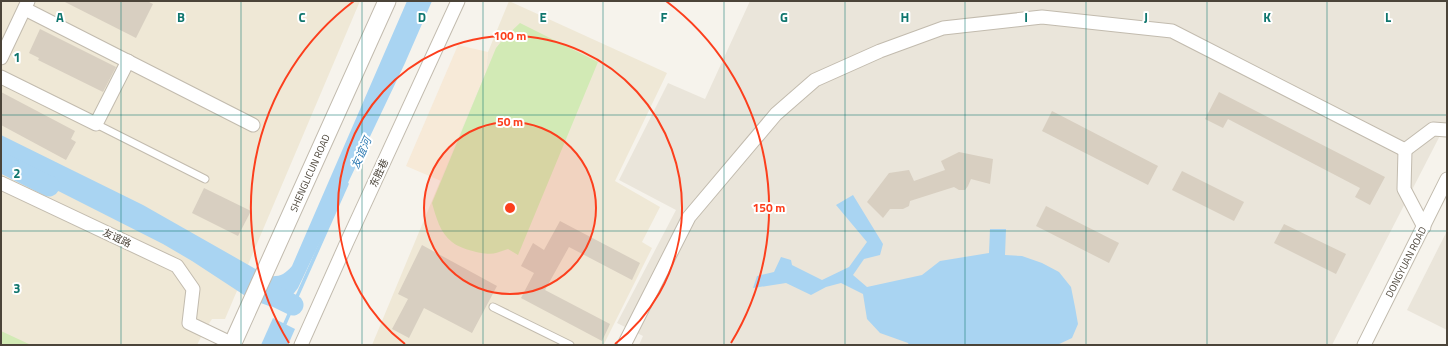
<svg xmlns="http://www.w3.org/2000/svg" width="1448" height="346" font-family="'Titillium Web','Noto Sans SC',sans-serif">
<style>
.residential{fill:#eae5da}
.commercial{fill:#f7ead8}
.education{fill:#efe8d6}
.green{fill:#d2eab5}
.water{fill:#a9d4f2}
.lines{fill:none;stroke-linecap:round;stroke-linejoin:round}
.stream{stroke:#a9d4f2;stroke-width:3.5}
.river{stroke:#a9d4f2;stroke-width:21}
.building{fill:#d8cfc1}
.service-casing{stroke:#c2bbae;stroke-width:9}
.minor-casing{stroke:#c2bbae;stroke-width:15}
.tertiary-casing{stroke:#c2bbae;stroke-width:19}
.service{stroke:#fff;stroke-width:7}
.minor{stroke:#fff;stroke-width:13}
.tertiary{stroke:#fff;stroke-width:17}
.grid{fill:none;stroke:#0f766e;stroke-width:1;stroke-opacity:0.55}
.ring{fill:none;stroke:#fc3f1d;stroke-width:2}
.labels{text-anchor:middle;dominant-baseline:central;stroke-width:4;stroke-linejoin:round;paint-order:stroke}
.street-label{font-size:10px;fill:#4b4439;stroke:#fff}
.water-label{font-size:11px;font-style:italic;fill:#2e7ab2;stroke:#fff}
.grid-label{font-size:13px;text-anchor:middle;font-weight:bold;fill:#0f766e;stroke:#fff;stroke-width:4;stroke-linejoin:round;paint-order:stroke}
.centre{fill:#fc3f1d;stroke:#fff;stroke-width:2}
.ring-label{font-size:12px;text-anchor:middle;font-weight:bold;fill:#fc3f1d;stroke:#fff;stroke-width:4;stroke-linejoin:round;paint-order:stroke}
</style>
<rect width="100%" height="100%" fill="#f6f3ec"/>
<!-- residential -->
<g class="residential">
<path d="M750,1H1447V122L1332,345H639L643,336L617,323L676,210L619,180L668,83L705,99Z"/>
<path d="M1447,231V330L1407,310Z"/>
</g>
<!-- commercial -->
<path class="commercial" d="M458,45L488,52L486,71L441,181L406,166Z"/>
<!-- education -->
<g class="education">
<path d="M1,1H360L225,319H212L204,331L197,345H1Z"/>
<path d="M509,1L667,73L615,181L660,207L642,242L652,248L604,344L372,345L486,71L488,52Z"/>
</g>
<!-- green -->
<g class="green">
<path d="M520,23L598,62L518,255L508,249C504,250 500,252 496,253C486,256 460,249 452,242C440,233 436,217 432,203L496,48L504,38Z"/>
<path d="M1,331L31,345H1Z"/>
</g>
<!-- water -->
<g class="water">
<path d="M407,1H432L405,63L298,288L287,302L277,305L269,306L250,299L192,261L163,244L1,162V135L143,205L268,276C280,277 284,275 292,266Z"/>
<path d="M853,195L883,244L880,255L864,259L853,275L867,287L922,275L940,261L989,253L990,229H1006L1005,255L1022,256L1042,263L1059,272L1071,287L1075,307L1078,324L1072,338L1057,345H997L995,344L988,345H909L908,343L880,333L867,319L863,294L841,283L826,287L811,295L786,283L753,288L757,276L774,272L781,257L791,260L792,265L822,280L849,267L867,242L836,205Z"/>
<path d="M273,318L295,329L288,345H261Z"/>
</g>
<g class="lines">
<!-- stream -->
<path class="stream" d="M283,328L347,184"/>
<!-- river -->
<g class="river">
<path d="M1,162L49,186"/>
<path d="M260,289L293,305"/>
</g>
</g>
<!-- building -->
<g class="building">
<path d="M63,1H147L153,4L136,38Z"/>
<path d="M40,29L116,67L103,92L38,60L39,58L29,53Z"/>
<path d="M1,92L75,131L71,139L76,142L66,160L1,125Z"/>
<path d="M1219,92L1385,177L1370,205L1355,197L1360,188L1228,119L1223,128L1205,119Z"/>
<path d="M1052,111L1158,166L1148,185L1042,131Z"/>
<path d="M959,152L993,159L990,184L971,179L968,186L965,190H959L954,187L910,201L909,206L903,209H890L883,218L867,202L889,173L909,170L914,181L945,170L941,161Z"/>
<path d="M1182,171L1244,202L1234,221L1172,190Z"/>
<path d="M204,188L251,211L238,236L192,213Z"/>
<path d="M1046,206L1119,243L1109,263L1036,226Z"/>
<path d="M560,221L640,263L632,280L569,247L545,290L610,324L602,341L521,298L534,273L521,266L533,243L544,250Z"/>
<path d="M1284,224L1346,254L1336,274L1274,243Z"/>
<path d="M422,245L497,286L472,333L424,308L409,338L392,329L408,299L398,294Z"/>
</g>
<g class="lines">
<defs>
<g id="service">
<path d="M96,124L205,179"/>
<path d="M493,307L570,345"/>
</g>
<g id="minor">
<path d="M25,9L253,125"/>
<path d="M1,58L28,1"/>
<path d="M1,77L96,124L128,61"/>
<path d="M1405,150L1404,189L1424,227"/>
<path d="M1405,150L1433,129L1447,130"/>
<path d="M1,183L177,266L193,289L189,323L235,345"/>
<path d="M301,345L347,242L458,1"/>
<path d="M624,345L689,217L776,114L815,80L880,51L943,28L1042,17L1172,31L1405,150"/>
<path d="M1364,345L1447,179"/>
</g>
<path id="tertiary" d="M232,345L387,1"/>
</defs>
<!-- service casing -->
<use href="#service" class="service-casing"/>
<!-- minor casing -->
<use href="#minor" class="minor-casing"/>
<!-- tertiary casing -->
<use href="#tertiary" class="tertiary-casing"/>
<!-- service -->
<use href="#service" class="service"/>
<!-- minor -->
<use href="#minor" class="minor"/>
<!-- tertiary -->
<use href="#tertiary" class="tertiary"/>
</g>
<!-- grid -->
<path class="grid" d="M121,1V345M241,1V345M362,1V345M483,1V345M603,1V345M724,1V345M845,1V345M965,1V345M1086,1V345M1207,1V345M1327,1V345M1,115H1447M1,231H1447"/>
<!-- distance rings -->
<circle cx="510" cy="208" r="86" fill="#fc3f1d" fill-opacity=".12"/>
<g class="ring">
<circle cx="510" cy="208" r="86"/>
<path d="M405 344A172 172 0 1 1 615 344"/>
<path d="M289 343A259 259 0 0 1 354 1M666 1A259 259 0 0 1 731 343"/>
</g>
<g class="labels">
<!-- street labels -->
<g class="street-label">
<text transform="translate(310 173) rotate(-66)">SHENGLICUN ROAD</text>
<text transform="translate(379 173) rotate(-65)">东胜巷</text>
<text transform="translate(117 238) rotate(25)">友谊路</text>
<text transform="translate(1406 262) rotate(-63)">DONGYUAN ROAD</text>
</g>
<!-- water labels -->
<g class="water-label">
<text transform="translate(361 153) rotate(-66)">友谊河</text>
</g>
</g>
<g class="grid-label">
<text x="60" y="22">A</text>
<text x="181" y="22">B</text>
<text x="302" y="22">C</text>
<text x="422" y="22">D</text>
<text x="543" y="22">E</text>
<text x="664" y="22">F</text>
<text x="784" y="22">G</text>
<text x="905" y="22">H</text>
<text x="1026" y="22">I</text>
<text x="1146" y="22">J</text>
<text x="1267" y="22">K</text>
<text x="1388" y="22">L</text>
<text x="17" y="62">1</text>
<text x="17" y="178">2</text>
<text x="17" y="293">3</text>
</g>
<circle cx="510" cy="208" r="6" class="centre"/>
<g class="ring-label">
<text x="510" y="40">100 m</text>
<text x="510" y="126">50 m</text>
<text x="769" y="212">150 m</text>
</g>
<!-- border -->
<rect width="1448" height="346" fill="none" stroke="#4b4439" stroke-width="4"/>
</svg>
